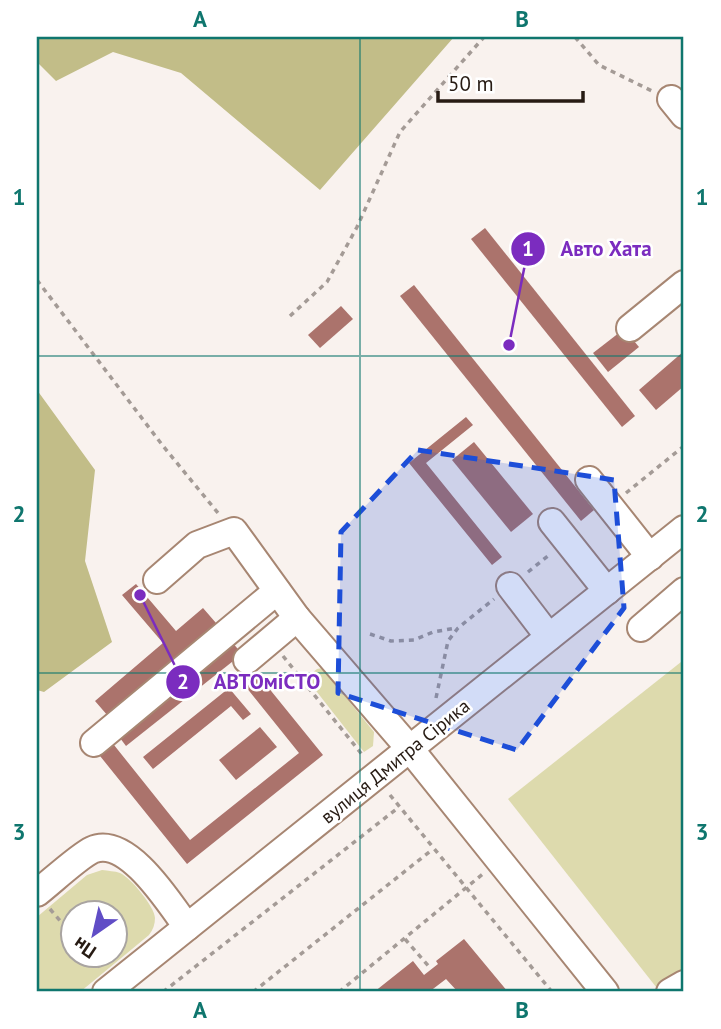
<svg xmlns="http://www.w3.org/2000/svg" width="721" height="1029" viewBox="0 0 721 1029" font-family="'PT Sans',sans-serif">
<rect width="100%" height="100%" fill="#f9f2ee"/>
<g fill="#dddaad" fill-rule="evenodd">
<polygon points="681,662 684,666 684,992 660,992 508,799"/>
<polygon points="322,668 374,732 373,746 364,752 306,678 317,669"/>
<path d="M102 870C108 871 115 871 120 873 130 877 155 907 155 918 155 924 153 930 149 935L80 992H41L37 987V917L87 875ZM74 914H116V956H74Z"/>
</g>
<g fill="#c2bd88">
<polygon points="37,37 454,37 320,190 181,73 113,52 56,81 37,62"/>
<polygon points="37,390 95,470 85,561 112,642 44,692 37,690"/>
</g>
<g fill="#ab736c">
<polygon points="485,228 635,416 622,427 471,239"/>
<polygon points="414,285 594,510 581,521 400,296"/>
<polygon points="341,306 353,319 320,348 308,335"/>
<polygon points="624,329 639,347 608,372 593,353"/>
<polygon points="684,351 684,386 656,410 639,390"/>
<polygon points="466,417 473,425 426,463 502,557 492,565 409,463"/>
<polygon points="474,442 533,514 511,532 452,460"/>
<polygon points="136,584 176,631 203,608 216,623 108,716 95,701 163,643 122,595"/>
<polygon points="232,642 242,654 126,746 117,734"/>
<polygon points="249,667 255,675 244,683 238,675"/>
<polygon points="259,676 323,755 187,864 96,751 110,740 190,840 299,753 246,687"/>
<polygon points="229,688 251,714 243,720 231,706 153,769 143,757"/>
<polygon points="260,727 277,747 236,780 219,760"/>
<polygon points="464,939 508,992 458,992 446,979 429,992 374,992 413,961 424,975 438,964 436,961"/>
</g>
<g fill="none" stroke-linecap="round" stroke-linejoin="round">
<defs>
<g id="minor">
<polyline points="671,99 684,115"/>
<polyline points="630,328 684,284"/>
<polyline points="589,480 650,557"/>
<polyline points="552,522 607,591"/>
<polyline points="157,580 197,545 234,531 297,618 410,749 605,992"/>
<polyline points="510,586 549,637"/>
<polyline points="641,628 684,591"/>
<polyline points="247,660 297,618"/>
<polyline points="94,743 277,591"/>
<path d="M37 893C50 883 79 856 92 850 127 834 170 904 187 927"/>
<polyline points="106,992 684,529"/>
<polyline points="670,992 684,984"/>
</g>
</defs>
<use href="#minor" stroke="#a78672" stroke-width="30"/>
<g stroke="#a49b96" stroke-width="3.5" stroke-dasharray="5 5" stroke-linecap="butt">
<polyline points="575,37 599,65 652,91"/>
<polyline points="37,280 163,446 218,513"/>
<polyline points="290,316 327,282 357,227 400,132 484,37"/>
<polyline points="626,493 684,446"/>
<polyline points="528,572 549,555"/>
<polyline points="370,634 391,641 414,640 433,632 456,628"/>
<polyline points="283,656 364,757"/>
<polyline points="436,698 448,641 458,628 494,599"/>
<polyline points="390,795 552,992"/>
<polyline points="50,909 74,937"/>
<polyline points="405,939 431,969"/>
<polyline points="90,956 100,967"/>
<polyline points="163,992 399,807"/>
<polyline points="253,992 433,849"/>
<polyline points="339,992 484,873"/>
</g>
<use href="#minor" stroke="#fff" stroke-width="26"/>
</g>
<path fill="#1d4ed8" fill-opacity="0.2" stroke="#1d4ed8" stroke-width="5" stroke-dasharray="14 9" stroke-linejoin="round" d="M418 450 614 480 624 608 517 750 338 693 341 532Z"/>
<path fill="none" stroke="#0f766e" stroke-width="2" stroke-opacity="0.55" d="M360 37V992M37 356H684M37 673H684"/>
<g text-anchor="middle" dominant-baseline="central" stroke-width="5" stroke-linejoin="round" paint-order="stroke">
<g font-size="19" fill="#271b13" stroke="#fff">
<text transform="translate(395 761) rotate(-39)">вулиця Дмитра Сірика</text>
</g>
</g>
<path fill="none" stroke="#7b2cbf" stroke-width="2.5" d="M509 345L528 249M140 595L183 682"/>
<g fill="#7b2cbf" stroke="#fff" stroke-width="2.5">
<circle cx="509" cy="345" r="7"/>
<circle cx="140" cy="595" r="7"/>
<circle cx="528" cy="249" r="18"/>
<circle cx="183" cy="682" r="18"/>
</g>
<g font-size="21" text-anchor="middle" font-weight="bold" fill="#fff">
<text x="528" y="256">1</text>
<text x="183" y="689">2</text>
</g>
<g font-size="21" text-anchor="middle" font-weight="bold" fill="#7b2cbf" stroke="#fff" stroke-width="5" stroke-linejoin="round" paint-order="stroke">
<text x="606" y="256">Авто Хата</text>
<text x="267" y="689">АВТОміСТО</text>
</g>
<rect width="721" height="1029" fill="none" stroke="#ffffff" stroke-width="77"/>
<g transform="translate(94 934) rotate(214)"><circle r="33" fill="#ffffff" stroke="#a9a4a1" stroke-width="2"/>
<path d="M0-5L12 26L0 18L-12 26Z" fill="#604dc6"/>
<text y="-10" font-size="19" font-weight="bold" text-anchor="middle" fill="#271b13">Пн</text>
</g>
<path d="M438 91v10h145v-10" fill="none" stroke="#271b13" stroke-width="3.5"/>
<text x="448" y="91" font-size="21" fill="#271b13" stroke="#ffffff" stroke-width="5" paint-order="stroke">50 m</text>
<rect x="38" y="38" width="644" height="952" fill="none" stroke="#0f766e" stroke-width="2.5"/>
<g font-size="23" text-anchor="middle" font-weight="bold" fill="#0f766e">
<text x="200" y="27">A</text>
<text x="522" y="27">B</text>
<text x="19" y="205">1</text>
<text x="702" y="205">1</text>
<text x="19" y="522">2</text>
<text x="702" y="522">2</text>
<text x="19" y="840">3</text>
<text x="702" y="840">3</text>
<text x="200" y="1018">A</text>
<text x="522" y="1018">B</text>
</g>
</svg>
